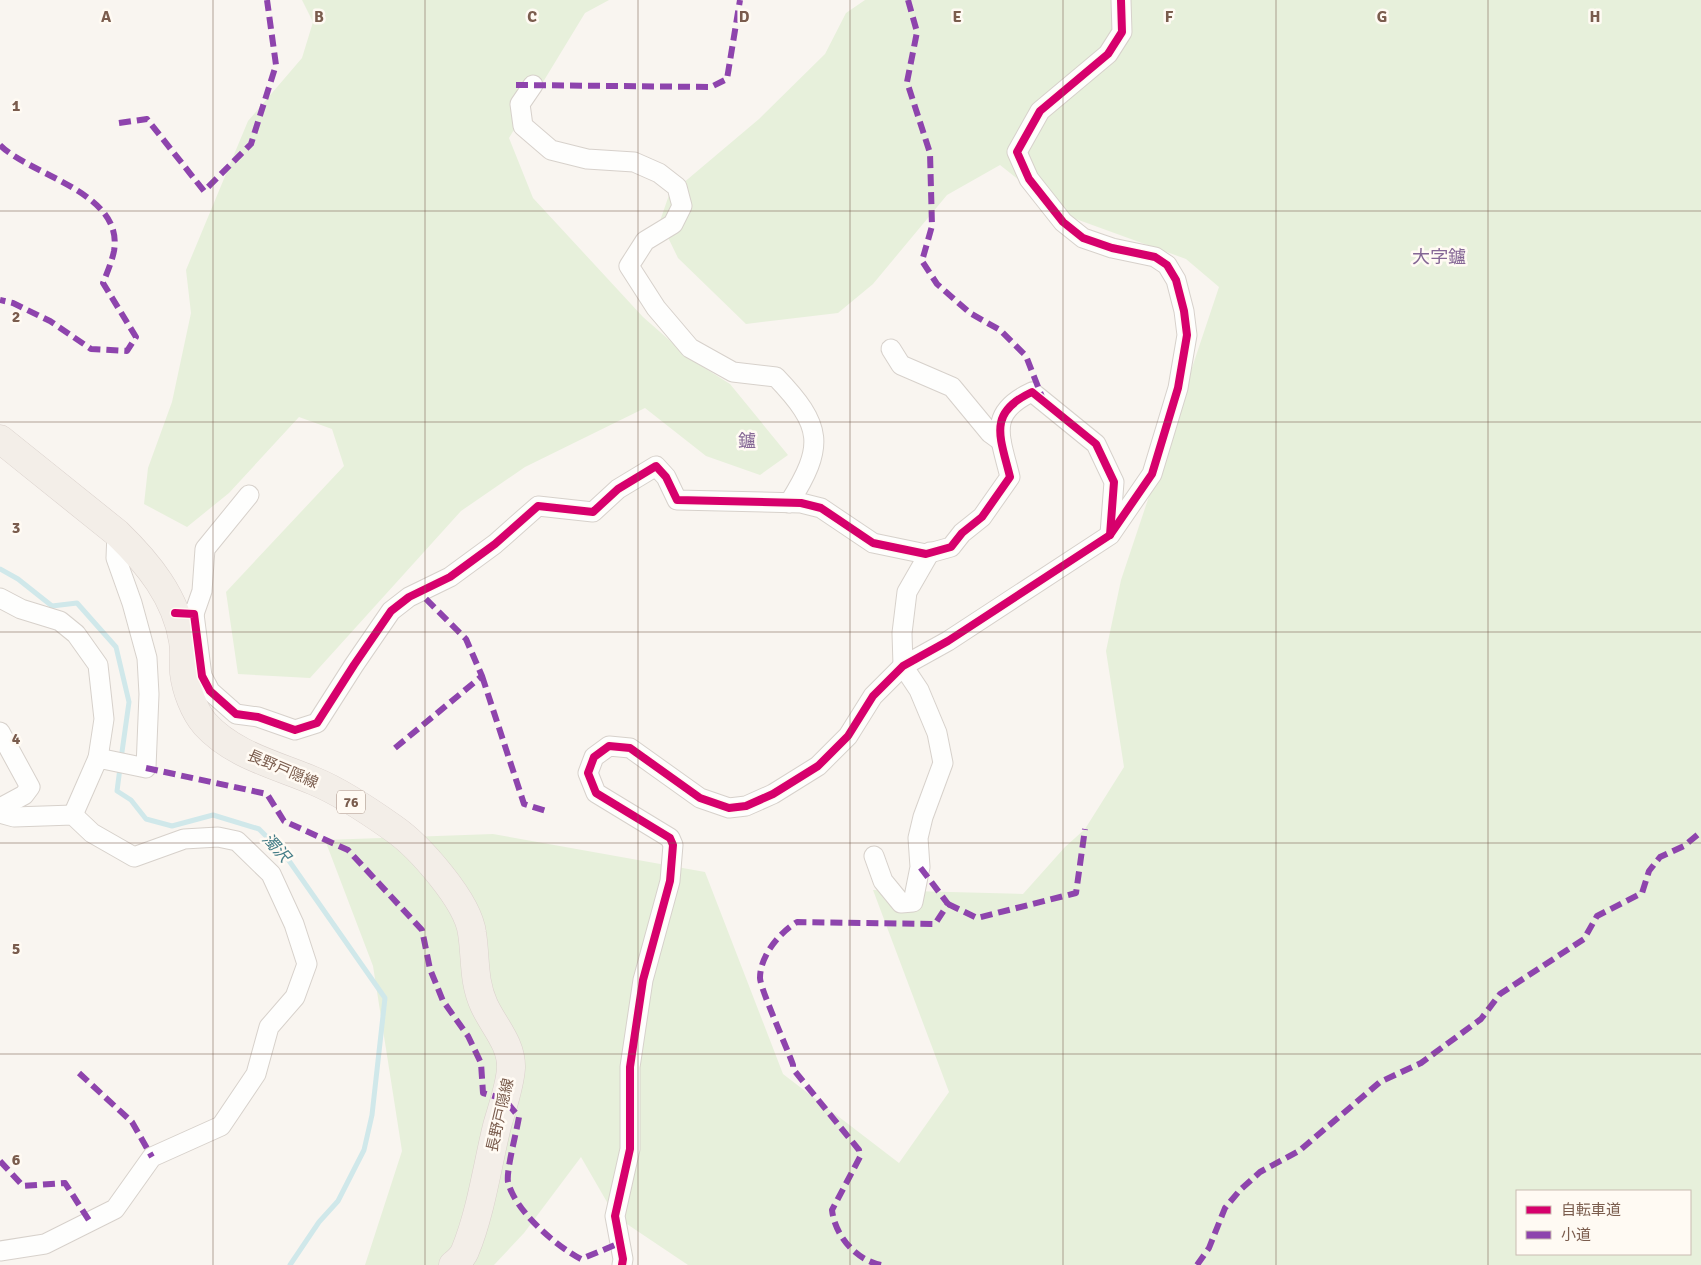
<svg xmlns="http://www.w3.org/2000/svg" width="1701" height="1265" viewBox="0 0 1701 1265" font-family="Signika,'Noto Sans JP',sans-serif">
<rect width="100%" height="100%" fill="#f9f5f0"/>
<g fill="#e7f0db" fill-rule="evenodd">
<polygon points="302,0 609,0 585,13 509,138 533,198 643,317 692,360 730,384 788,455 760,475 706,456 645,408 525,467 461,511 310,678 238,674 226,592 344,466 332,429 299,417 229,493 187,527 144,504 148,468 172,402 191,313 186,270 248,121 302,58 313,22"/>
<path d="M865 0H1701V1265H688L615 1216 581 1157 524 1233 494 1265H365L402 1151 373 966 325 840 493 834 705 872 783 1074 899 1163 949 1092 873 890 1023 894 1065 847 1085 829 1124 767 1106 651 1121 580 1219 287 1186 259 1062 214 1000 165 947 195 873 284 838 313 746 324 678 258 660 221 669 195 759 119 825 54 846 13ZM1517 1191H1690V1254H1517Z"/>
</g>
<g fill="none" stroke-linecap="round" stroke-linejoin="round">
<g stroke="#d0e8ea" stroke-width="5">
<polyline points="0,569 18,579 52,606 77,603 116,647 129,702 121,759"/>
<polyline points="120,768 117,791 131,800 146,819 172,826 213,815 259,829 285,855 385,998 372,1115 364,1150 338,1201 319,1222 290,1265"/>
</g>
<defs>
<g id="street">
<path d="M533 85 520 104 523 126 551 150 587 159 634 162 659 173 677 187 682 206 673 224 645 241 629 266 656 308 690 348 733 372 776 377C823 426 825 446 789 503"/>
<polyline points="891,349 901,365 952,387 990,433 1001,441"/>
<polyline points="0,598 21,609 60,621 76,634 98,665 104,719 98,758"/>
<path d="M175 613 194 614 202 676 210 691 236 714 258 717 295 730 317 723 354 665 391 611 409 597 450 577 495 544 538 506 593 512 618 489 656 466 666 477 677 500 801 503 821 508 873 543 926 554 951 547 962 533 982 517 1010 477C1000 436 987 413 1032 392L1096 444 1114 482 1110 534"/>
<polyline points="194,614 202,591 205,549 249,495"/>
<polyline points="0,732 30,787 24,795 0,808"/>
<polyline points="0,813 14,817 73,815 92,833 134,857 184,839 218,837 237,841 271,874 294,924 307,964 295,997 269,1027 256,1074 221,1126 152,1157 115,1209 45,1244 0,1251"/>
<polyline points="73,815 98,758 146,768 149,694 147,658 132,603 116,558 117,533"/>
<polyline points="874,856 883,881 901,903 913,902 920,867 918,838 923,817 943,763 937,733 919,690 903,666 902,633 907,592 930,552"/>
<polyline points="622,1265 623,1259 615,1216 630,1149 630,1067 643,980 670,881 673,845 670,838 596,793 588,773 594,757 609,746 630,748 700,798 729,808 746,806 773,794 818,766 848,736 873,696 903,666 948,641 1110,535 1152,474 1178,388 1187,335 1184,311 1176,280 1167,265 1155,257 1112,248 1083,238 1063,222 1029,179 1017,152 1040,111 1108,54 1122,32 1121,0"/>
</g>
<path id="primary" d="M0 439 117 533C148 563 176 597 183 641 185 652 183 663 184 673 186 690 194 711 205 724 233 755 276 765 314 781 341 792 369 811 393 828 419 846 468 901 472 933 476 958 473 981 484 1005 493 1025 512 1044 511 1068 510 1086 502 1108 497 1126 487 1167 481 1212 465 1251 463 1256 458 1261 453 1265"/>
</defs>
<use href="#street" stroke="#d7d1cb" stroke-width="21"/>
<use href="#primary" stroke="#dad1cc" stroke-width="29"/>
<use href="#street" stroke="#fefefd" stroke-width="19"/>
<use href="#primary" stroke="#f3eee8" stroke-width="28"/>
<g stroke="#8e44ad" stroke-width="6" stroke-dasharray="12 6" stroke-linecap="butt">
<polyline points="908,0 917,32 907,82 930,153 932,226 922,261 937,284 970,313 1000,330 1026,356 1042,397"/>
<polyline points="516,85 711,87 727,79 740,0"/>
<polyline points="119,123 147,119 204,191 251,144 276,65 267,0"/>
<path d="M0 145C31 176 124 192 114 251 112 261 107 273 103 283L136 337 127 351 91 349 50 321 13 303 0 300"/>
<polyline points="482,676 524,804 546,811"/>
<polyline points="395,748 482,676 466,639 419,592"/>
<path d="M146 768 267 794 284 821 348 850 422 930 430 969 443 1001 468 1036 481 1063 483 1093 504 1099 519 1117C517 1130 506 1171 508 1182 515 1211 556 1246 581 1259L620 1243"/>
<polyline points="948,904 977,918 1076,893 1085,829"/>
<polyline points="79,1073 132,1122 152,1157"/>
<polyline points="0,1161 23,1186 65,1183 90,1222"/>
<path d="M881 1265C856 1260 835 1236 832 1210L860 1157 859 1150 793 1069V1065C788 1050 760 988 760 978 760 956 779 933 797 922L935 924 948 904 920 867"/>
<polyline points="1197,1265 1209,1248 1225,1208 1240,1190 1260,1172 1299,1151 1380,1082 1421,1063 1481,1019 1500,994 1584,939 1597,916 1642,893 1649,871 1660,857 1684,846 1701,832"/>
</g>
<defs>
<g id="cycleway">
<path d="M175 613 194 614 202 676 210 691 236 714 258 717 295 730 317 723 354 665 391 611 409 597 450 577 495 544 538 506 593 512 618 489 656 466 666 477 677 500 801 503 821 508 873 543 926 554 951 547 962 533 982 517 1010 477C1000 436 987 413 1032 392L1096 444 1114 482 1110 535"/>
<polyline points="622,1265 623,1259 615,1216 630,1149 630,1067 643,980 670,881 673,845 670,838 596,793 588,773 594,757 609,746 630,748 700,798 729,808 746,806 773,794 818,766 848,736 873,696 903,666 948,641 1110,535 1152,474 1178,388 1187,335 1184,311 1176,280 1167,265 1155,257 1112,248 1083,238 1063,222 1029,179 1017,152 1040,111 1108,54 1122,32 1121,0"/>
</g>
</defs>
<use href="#cycleway" stroke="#fffaf3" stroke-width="11"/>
<use href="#cycleway" stroke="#d6006c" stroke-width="8"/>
</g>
<path fill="none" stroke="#7a5c4d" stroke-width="1" stroke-opacity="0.55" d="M213 0V1265M425 0V1265M638 0V1265M850 0V1265M1063 0V1265M1276 0V1265M1488 0V1265M0 211H1701M0 422H1701M0 632H1701M0 843H1701M0 1054H1701"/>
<g text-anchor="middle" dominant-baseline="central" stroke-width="5" stroke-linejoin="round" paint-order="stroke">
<rect fill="#fffaf3" stroke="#a28b7f" stroke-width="1" x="337" y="790.5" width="28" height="23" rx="4"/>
<g font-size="14" font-weight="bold" fill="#7a5c4d">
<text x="351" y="802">76</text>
</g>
<g font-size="15" fill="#7a5c4d" stroke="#fffaf3">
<text transform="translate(283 769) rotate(23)">長野戸隠線</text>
<text transform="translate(500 1115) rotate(-77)">長野戸隠線</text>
</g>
<g font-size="16" font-style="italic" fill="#437c86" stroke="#fffaf3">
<text transform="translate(276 848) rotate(48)">濁沢</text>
</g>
<g font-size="18" fill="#846695" stroke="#fffaf3">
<text x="1439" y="257">大字鑪</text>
<text x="747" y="441">鑪</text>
</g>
</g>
<g font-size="16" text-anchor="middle" font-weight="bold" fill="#7a5c4d" stroke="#fffaf3" stroke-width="5" stroke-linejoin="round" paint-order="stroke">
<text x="106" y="22">A</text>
<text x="319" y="22">B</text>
<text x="532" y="22">C</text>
<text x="744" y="22">D</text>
<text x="957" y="22">E</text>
<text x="1169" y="22">F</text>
<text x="1382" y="22">G</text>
<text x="1595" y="22">H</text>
<text x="16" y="111">1</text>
<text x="16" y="322">2</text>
<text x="16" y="533">3</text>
<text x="16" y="744">4</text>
<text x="16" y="954">5</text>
<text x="16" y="1165">6</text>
</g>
<rect x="1516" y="1190" width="175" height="65" fill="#fffaf3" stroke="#cabbb1"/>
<rect x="1526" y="1206" width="25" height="8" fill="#d6006c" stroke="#cabbb1"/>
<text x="1561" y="1215" font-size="15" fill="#7a5c4d">自転車道</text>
<rect x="1526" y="1231" width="25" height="8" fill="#8e44ad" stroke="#cabbb1"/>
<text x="1561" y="1240" font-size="15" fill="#7a5c4d">小道</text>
</svg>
